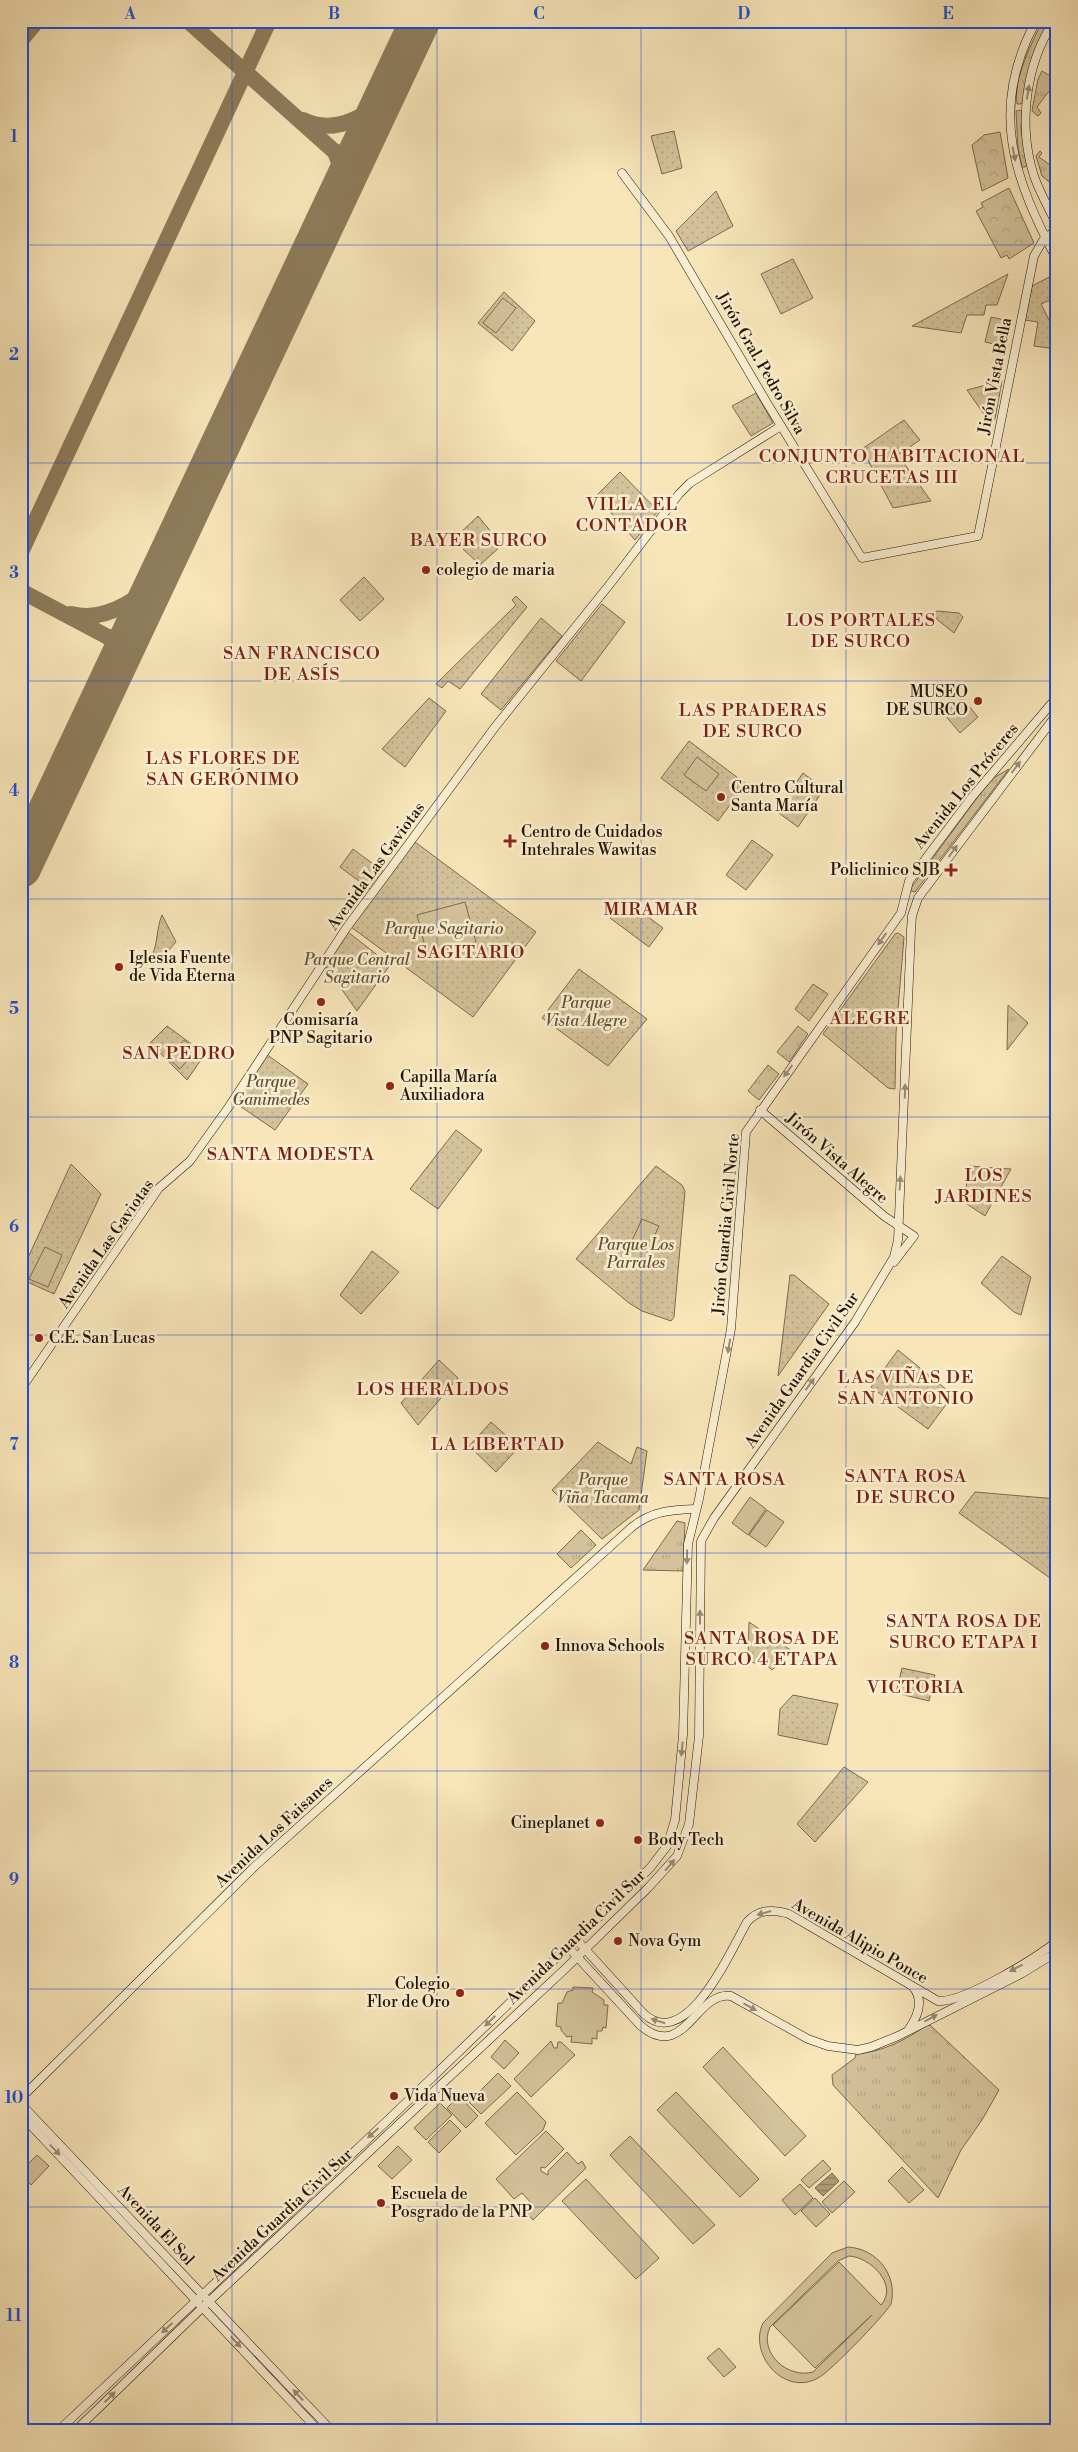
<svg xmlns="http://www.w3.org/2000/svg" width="1078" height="2452" viewBox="0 0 1078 2452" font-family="'Libre Bodoni',serif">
<defs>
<pattern id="grass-tufts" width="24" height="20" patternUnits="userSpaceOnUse" patternTransform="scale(1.25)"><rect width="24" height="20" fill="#d4c29a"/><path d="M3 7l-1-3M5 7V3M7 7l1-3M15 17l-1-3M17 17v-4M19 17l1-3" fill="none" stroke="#b6a683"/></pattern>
<pattern id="forest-crowns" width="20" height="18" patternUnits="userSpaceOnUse" patternTransform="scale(1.25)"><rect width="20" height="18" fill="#d4c29a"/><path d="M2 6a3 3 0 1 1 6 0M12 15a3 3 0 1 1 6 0" fill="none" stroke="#b6a683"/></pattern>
<pattern id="park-dots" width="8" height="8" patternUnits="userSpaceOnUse" patternTransform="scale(1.25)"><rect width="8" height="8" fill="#d4c29a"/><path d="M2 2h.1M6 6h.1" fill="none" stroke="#b6a683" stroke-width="1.8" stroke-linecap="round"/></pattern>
<pattern id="water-rules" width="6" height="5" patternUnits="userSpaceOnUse" patternTransform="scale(1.25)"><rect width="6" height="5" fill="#b09e7a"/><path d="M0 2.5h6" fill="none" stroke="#8f7f62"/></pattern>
</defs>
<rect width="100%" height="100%" fill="#f8e6b9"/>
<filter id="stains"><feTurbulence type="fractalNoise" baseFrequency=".004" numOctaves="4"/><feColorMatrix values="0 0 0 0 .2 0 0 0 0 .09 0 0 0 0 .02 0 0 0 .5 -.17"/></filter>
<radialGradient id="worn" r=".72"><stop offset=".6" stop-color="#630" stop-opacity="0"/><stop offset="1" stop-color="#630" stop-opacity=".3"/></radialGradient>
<g fill="url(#grass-tufts)" stroke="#7c6a4d">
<path d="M1043 21H1050L1030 66 1023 101 1021 104H1017C1013 80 1032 41 1043 21Z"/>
<polygon points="1042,71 1052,77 1053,86 1037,107 1041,113 1038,116 1032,111 1038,79"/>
<polygon points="1020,110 1022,112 1021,128 1027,164 1025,167 1022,167 1018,148 1016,111"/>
<polygon points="1040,151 1042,153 1039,157 1057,170 1057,180 1053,185 1042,176 1036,156"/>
<polygon points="1002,381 995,419 988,420 967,390"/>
<polygon points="1009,769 915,892 911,891 911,888 990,780"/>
<polygon points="1008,1005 1028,1023 1007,1050"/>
<polygon points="798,1026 808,1034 789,1062 777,1052"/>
<polygon points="768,1065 779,1074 759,1100 748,1091"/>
<polygon points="677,1521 685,1523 683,1571 643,1570"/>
<polygon points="581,1530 596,1545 571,1568 557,1554"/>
<path d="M927 2025H930L999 2090 982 2120 961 2150 938 2198 833 2085 832 2075 855 2058 856 2054C882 2052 906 2040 927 2025Z"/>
</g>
<g fill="url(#forest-crowns)" stroke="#7c6a4d">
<polygon points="1000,132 1008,178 982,191 972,145 984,135"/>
<polygon points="1009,188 1034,243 1009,259 1007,255 1001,258 976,211 983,207 981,203"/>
</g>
<g fill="url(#park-dots)" stroke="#7c6a4d">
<polygon points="674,131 682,168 662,174 651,136"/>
<polygon points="716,191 733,226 688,251 676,231"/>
<polygon points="793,259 813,298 781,314 761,274"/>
<polygon points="1008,274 997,305 986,305 984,315 967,315 961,333 912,326"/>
<polygon points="1053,275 1057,283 1057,297 1041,304 1057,336 1057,349 1034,346 1038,322 1025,320 1032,286"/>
<polygon points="504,292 535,321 512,351 478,323"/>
<polygon points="756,393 773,423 751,436 732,406"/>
<polygon points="904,420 920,440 898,455 931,501 893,508 862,449"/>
<polygon points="620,472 658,511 635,540 596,496"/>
<polygon points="478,516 502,545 480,565 463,549 465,548 455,538"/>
<polygon points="364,577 384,599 360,621 340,600"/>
<polygon points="516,596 527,607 460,689 448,681 442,688 436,684 516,605 512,600"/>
<polygon points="602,604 625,622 581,681 556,661"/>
<polygon points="938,611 959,613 963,617 954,633 929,613"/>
<polygon points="541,618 562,636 501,710 481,694"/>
<polygon points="429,698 446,711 405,767 382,749"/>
<polygon points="689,741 746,784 718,821 661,778"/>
<polygon points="803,773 824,789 798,827 776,811"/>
<polygon points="752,840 773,855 746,890 726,875"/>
<polygon points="415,842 536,932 473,1017 351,927"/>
<polygon points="353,849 384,872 371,890 340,867"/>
<polygon points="624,899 663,928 649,947 610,918"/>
<path d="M162 915 176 942 160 960 150 958C158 949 156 928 162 915Z"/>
<polygon points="348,932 390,965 357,1011 326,967"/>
<polygon points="898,933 904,937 896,1033 895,1089 888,1088 823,1034 895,934"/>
<polygon points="579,969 647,1019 608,1066 542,1018"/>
<polygon points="813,984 828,994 809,1021 795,1009"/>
<polygon points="167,1026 205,1054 187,1080 150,1043"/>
<polygon points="266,1054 308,1084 275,1130 234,1102"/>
<polygon points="456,1130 482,1150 438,1209 410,1189"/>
<polygon points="71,1164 101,1194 54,1294 21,1279 21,1273"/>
<polygon points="656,1166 682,1185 685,1191 674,1317 671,1321 642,1311 629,1303 576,1259"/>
<polygon points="969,1166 1011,1169 985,1216 964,1202"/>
<polygon points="372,1251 399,1272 361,1314 340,1295"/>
<polygon points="1002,1256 1031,1277 1021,1315 1014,1312 981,1283"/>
<polygon points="790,1275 794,1275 829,1304 778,1376"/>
<polygon points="898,1350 953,1395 928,1429 871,1387"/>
<polygon points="439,1360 458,1378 418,1425 401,1403"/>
<polygon points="491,1422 519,1447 496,1472 469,1446"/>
<polygon points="598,1442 631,1464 637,1447 647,1451 639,1510 602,1539 552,1490"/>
<polygon points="975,1492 1057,1499 1057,1583 959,1513"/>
<polygon points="749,1622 792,1651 772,1670 765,1664 748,1662"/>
<polygon points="902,1668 935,1675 929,1701 896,1693"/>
<polygon points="793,1695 838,1704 827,1745 778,1735 780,1709"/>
<polygon points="844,1767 868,1782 815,1842 797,1824"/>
</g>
<g fill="#d4c29a" stroke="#7c6a4d" fill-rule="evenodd">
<polygon points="503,298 516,308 496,333 483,323"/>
<polygon points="991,317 1009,321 1003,346 985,342"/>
<polygon points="962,698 978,717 960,733 944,714"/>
<polygon points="697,757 719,774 706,791 684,775"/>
<polygon points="465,902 476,942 427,954 417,915"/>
<polygon points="184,1040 196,1050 180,1069 168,1058"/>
<polygon points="642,1219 659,1226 647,1252 630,1245"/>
<polygon points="45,1247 62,1255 48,1287 29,1279"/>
<polygon points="750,1497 766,1509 748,1535 732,1523"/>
<polygon points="767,1510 784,1522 766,1547 749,1535"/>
<polygon points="573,1987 593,1988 592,1992 604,2000 604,2005 608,2005 606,2028 603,2027 602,2031 597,2031 597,2039 592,2038 592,2044 571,2042 572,2036 567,2037 561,2030 561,2027 556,2026 558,2003 562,2003 567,1992 573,1990"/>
<polygon points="505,2040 519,2053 504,2069 491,2057"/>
<polygon points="551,2041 554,2048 557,2048 558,2042 561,2042 575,2055 531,2097 514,2079"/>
<polygon points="723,2047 806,2136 785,2156 703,2067"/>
<polygon points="498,2073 511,2086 481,2114 469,2102"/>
<polygon points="517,2092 546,2122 543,2130 516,2155 485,2123"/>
<polygon points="676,2092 759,2179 740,2197 657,2110"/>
<polygon points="459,2096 478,2116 466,2128 447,2108"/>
<polygon points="440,2103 452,2115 426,2140 414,2128"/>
<polygon points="450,2120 461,2131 439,2153 428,2142"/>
<polygon points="546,2131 564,2149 545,2168 541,2167 541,2171 548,2175 548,2171 567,2152 578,2164 582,2161 586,2168 533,2220 527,2213 534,2206 522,2193 514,2199 496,2179"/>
<polygon points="630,2136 715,2225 693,2244 610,2155"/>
<polygon points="398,2146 412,2160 392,2179 378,2166"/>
<polygon points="37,2155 49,2166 31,2185 21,2175 21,2171"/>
<polygon points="823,2160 831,2169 809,2188 801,2180"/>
<polygon points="902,2167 924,2190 909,2203 888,2181"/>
<polygon points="586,2179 659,2258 636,2279 562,2201"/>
<polygon points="844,2181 855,2192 832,2213 822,2202"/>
<polygon points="800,2184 813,2198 795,2215 782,2200"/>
<polygon points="815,2198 830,2214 816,2227 801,2211"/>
<path d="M848 2247C878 2249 898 2276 891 2304 884 2316 829 2373 818 2378 784 2397 748 2354 763 2323L832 2253ZM849 2256C870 2257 899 2285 881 2305L839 2262 773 2325 815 2368 872 2315 813 2372C788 2379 758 2353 770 2327L838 2261Z"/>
<polygon points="719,2348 736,2367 724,2377 707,2358"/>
</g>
<polygon fill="url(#water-rules)" stroke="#786649" points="832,2173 839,2181 823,2196 815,2188"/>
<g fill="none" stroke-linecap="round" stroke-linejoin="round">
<g stroke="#8e7c5c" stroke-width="16">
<polyline points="188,21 335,152 341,168 339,193"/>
<polyline points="21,40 37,21"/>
<path d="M303 120C336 136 376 115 391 84"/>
<polyline points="335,152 348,154 363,143"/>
<polyline points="21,552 269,21"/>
<polyline points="21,591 108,637 117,647 119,661"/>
<path d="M71 614C106 623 149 597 164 565"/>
<polyline points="108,637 118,639 133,630"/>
</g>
<polyline stroke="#8e7c5c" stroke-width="40" points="21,868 420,21"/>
<defs>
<g id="secondary">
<path d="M1036 21C988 109 1014 179 1057 260"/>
<path d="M1054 21C1025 65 1018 126 1034 176 1040 193 1049 209 1057 225"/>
<polyline points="622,173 669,236 767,403 862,558 978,536 1034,256 1045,237 1057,231"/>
<polyline points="760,1110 884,1216 914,1236 894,1262"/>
<polyline points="21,1389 159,1188 190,1161 230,1105 347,927 388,872 495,727 610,584 679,494 690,483 781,426"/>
<path d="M576 1939 644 2014C687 2053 731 1950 747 1922 759 1909 773 1909 789 1914L938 2001C963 2003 1036 1958 1057 1941"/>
<path d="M568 1947 640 2025C684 2064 696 1990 731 1996L808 2039 828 2046 858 2050 871 2047 898 2036 1021 1974 1057 1952"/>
<path d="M909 2029C918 2016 924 2000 913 1987"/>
<path d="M21 2098 254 1867 632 1527C652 1511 670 1510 695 1509"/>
<polyline points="21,2104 332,2431"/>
<polyline points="21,2115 319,2431"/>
<polyline points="58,2431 390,2118 650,1868 667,1846 675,1820 683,1735 688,1544 699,1499 731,1329 746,1132 901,913 909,881 972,797 1057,697"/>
<polyline points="75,2431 203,2307 565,1969 648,1888 677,1856 689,1824 699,1736 701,1541 714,1518 855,1322 894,1257 898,1240 911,930 912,916 918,898 1057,714"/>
</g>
</defs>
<use href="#secondary" stroke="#241200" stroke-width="9"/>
<use href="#secondary" stroke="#faefd2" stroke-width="8"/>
</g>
<defs><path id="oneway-solid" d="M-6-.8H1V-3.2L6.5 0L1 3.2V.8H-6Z" transform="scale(1.25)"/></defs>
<g fill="#9a8c74">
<use href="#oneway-solid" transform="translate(1028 92) rotate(-81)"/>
<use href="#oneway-solid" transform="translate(1014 154) rotate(79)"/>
<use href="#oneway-solid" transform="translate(1016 767) rotate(-53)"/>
<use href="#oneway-solid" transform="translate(953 851) rotate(-54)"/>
<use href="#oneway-solid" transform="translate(882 939) rotate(125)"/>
<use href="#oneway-solid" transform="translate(788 1071) rotate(126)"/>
<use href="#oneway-solid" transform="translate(905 1091) rotate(-88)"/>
<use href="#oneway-solid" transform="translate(900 1183) rotate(-87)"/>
<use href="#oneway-solid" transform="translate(729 1346) rotate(99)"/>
<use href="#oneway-solid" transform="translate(810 1384) rotate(-54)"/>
<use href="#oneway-solid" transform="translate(687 1557) rotate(91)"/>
<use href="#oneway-solid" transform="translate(700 1617) rotate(-90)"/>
<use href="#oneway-solid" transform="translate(682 1749) rotate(96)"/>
<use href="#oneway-solid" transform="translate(670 1865) rotate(-49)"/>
<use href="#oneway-solid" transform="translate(764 1913) rotate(164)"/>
<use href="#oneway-solid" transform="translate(1016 1968) rotate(153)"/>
<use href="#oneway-solid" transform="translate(750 2007) rotate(29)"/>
<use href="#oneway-solid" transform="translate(931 2018) rotate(-29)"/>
<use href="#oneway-solid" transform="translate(490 2021) rotate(136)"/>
<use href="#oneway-solid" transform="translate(658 2021) rotate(-163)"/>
<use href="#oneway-solid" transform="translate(373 2133) rotate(138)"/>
<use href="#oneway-solid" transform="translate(55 2150) rotate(46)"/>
<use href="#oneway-solid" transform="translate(167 2328) rotate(137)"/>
<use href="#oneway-solid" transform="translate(236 2342) rotate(47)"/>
<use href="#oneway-solid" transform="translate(298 2395) rotate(-133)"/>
<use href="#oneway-solid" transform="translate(110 2397) rotate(-44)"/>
</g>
<path fill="none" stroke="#1d4ed8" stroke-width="1" stroke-opacity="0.55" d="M232 21V2431M437 21V2431M641 21V2431M846 21V2431M21 245H1057M21 463H1057M21 681H1057M21 899H1057M21 1117H1057M21 1335H1057M21 1553H1057M21 1771H1057M21 1989H1057M21 2207H1057"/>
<g fill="#8f2418" stroke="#faefd2" stroke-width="2">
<circle cx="426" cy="570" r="5"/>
<circle cx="978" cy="701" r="5"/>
<circle cx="721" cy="797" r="5"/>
<path d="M507.5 833.5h5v5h5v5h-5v5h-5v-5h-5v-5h5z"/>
<path d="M948.5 862.5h5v5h5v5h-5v5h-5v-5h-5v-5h5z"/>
<circle cx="119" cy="967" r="5"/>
<circle cx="321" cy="1002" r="5"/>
<circle cx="390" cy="1086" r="5"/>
<circle cx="39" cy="1338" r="5"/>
<circle cx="545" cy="1646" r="5"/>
<circle cx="600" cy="1823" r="5"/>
<circle cx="638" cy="1840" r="5"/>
<circle cx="618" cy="1941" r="5"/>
<circle cx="460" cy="1993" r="5"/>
<circle cx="394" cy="2096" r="5"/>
<circle cx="381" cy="2203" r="5"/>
</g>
<g text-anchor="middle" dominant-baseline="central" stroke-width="5" stroke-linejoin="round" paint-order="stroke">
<g font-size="16" fill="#241200" stroke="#faefd2">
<text transform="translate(761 363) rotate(60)">Jirón Gral. Pedro Silva</text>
<text transform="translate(995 376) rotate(-79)">Jirón Vista Bella</text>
<text transform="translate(966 786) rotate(-51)">Avenida Los Próceres</text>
<text transform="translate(376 866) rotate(-54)">Avenida Las Gaviotas</text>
<text transform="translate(837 1158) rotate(41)">Jirón Vista Alegre</text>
<text transform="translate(726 1224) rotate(-85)">Jirón Guardia Civil Norte</text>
<text transform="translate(106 1244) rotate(-55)">Avenida Las Gaviotas</text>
<text transform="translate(802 1370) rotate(-55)">Avenida Guardia Civil Sur</text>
<text transform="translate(274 1832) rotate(-43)">Avenida Los Faisanes</text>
<text transform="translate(576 1937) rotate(-44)">Avenida Guardia Civil Sur</text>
<text transform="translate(860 1941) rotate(30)">Avenida Alipio Ponce</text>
<text transform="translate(282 2215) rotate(-43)">Avenida Guardia Civil Sur</text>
<text transform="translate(156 2225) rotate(47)">Avenida El Sol</text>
</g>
<g font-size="16" fill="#241200" stroke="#faefd2" text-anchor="start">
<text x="436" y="570">colegio de maria</text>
<text x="968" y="692" text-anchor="end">MUSEO<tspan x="968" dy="18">DE SURCO</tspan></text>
<text x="731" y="788">Centro Cultural<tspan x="731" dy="18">Santa María</tspan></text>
<text x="521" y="832">Centro de Cuidados<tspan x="521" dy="18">Intehrales Wawitas</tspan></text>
<text x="940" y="870" text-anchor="end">Policlinico SJB</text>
<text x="129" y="958">Iglesia Fuente<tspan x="129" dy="18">de Vida Eterna</tspan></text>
<text x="321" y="1020" text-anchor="middle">Comisaría<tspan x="321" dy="18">PNP Sagitario</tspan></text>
<text x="400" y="1077">Capilla María<tspan x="400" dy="18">Auxiliadora</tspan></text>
<text x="49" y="1338">C.E. San Lucas</text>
<text x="555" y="1646">Innova Schools</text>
<text x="590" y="1823" text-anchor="end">Cineplanet</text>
<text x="648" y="1840">Body Tech</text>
<text x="628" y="1941">Nova Gym</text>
<text x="450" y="1984" text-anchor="end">Colegio<tspan x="450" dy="18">Flor de Oro</tspan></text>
<text x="404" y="2096">Vida Nueva</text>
<text x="391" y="2194">Escuela de<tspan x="391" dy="18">Posgrado de la PNP</tspan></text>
</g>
<g font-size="16" font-style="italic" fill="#625036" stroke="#faefd2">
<text x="444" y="929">Parque Sagitario</text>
<text x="357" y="960">Parque Central<tspan x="357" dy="18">Sagitario</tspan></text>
<text x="586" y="1003">Parque<tspan x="586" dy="18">Vista Alegre</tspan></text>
<text x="271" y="1082">Parque<tspan x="271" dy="18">Ganimedes</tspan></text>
<text x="636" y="1245">Parque Los<tspan x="636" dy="18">Parrales</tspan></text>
<text x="603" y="1480">Parque<tspan x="603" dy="18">Viña Tacama</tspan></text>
</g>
<g font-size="18" letter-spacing="1" fill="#7a1f14" stroke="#faefd2">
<text x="892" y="456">CONJUNTO HABITACIONAL<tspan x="892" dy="21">CRUCETAS III</tspan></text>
<text x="632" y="504">VILLA EL<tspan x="632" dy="21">CONTADOR</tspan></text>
<text x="479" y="540">BAYER SURCO</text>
<text x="861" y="620">LOS PORTALES<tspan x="861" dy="21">DE SURCO</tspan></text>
<text x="302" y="653">SAN FRANCISCO<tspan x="302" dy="21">DE ASÍS</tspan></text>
<text x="753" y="710">LAS PRADERAS<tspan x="753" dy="21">DE SURCO</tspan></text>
<text x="223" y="758">LAS FLORES DE<tspan x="223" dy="21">SAN GERÓNIMO</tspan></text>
<text x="651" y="909">MIRAMAR</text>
<text x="471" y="952">SAGITARIO</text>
<text x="870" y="1018">ALEGRE</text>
<text x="179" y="1053">SAN PEDRO</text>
<text x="291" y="1154">SANTA MODESTA</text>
<text x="984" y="1175">LOS<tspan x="984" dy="21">JARDINES</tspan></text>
<text x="906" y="1377">LAS VIÑAS DE<tspan x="906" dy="21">SAN ANTONIO</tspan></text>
<text x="433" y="1389">LOS HERALDOS</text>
<text x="498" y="1444">LA LIBERTAD</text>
<text x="906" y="1476">SANTA ROSA<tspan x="906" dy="21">DE SURCO</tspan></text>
<text x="725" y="1479">SANTA ROSA</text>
<text x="964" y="1621">SANTA ROSA DE<tspan x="964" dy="21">SURCO ETAPA I</tspan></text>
<text x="762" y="1638">SANTA ROSA DE<tspan x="762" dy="21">SURCO 4 ETAPA</tspan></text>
<text x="916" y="1687">VICTORIA</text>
</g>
</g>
<rect width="1078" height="2452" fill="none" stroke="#f8e6b9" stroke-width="55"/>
<rect x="28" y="28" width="1022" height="2396" fill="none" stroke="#1d4ed8" stroke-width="2"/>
<g font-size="16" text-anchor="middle" font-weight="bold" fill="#1d4ed8">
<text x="130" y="19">A</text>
<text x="334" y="19">B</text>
<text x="539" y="19">C</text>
<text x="744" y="19">D</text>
<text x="948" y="19">E</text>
<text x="14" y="142">1</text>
<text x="14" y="360">2</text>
<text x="14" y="578">3</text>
<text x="14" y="796">4</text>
<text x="14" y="1014">5</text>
<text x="14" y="1232">6</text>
<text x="14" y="1450">7</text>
<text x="14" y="1668">8</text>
<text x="14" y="1885">9</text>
<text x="14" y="2103">10</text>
<text x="14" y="2321">11</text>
</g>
<rect width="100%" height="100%" filter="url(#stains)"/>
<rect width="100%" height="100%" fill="url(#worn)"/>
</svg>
